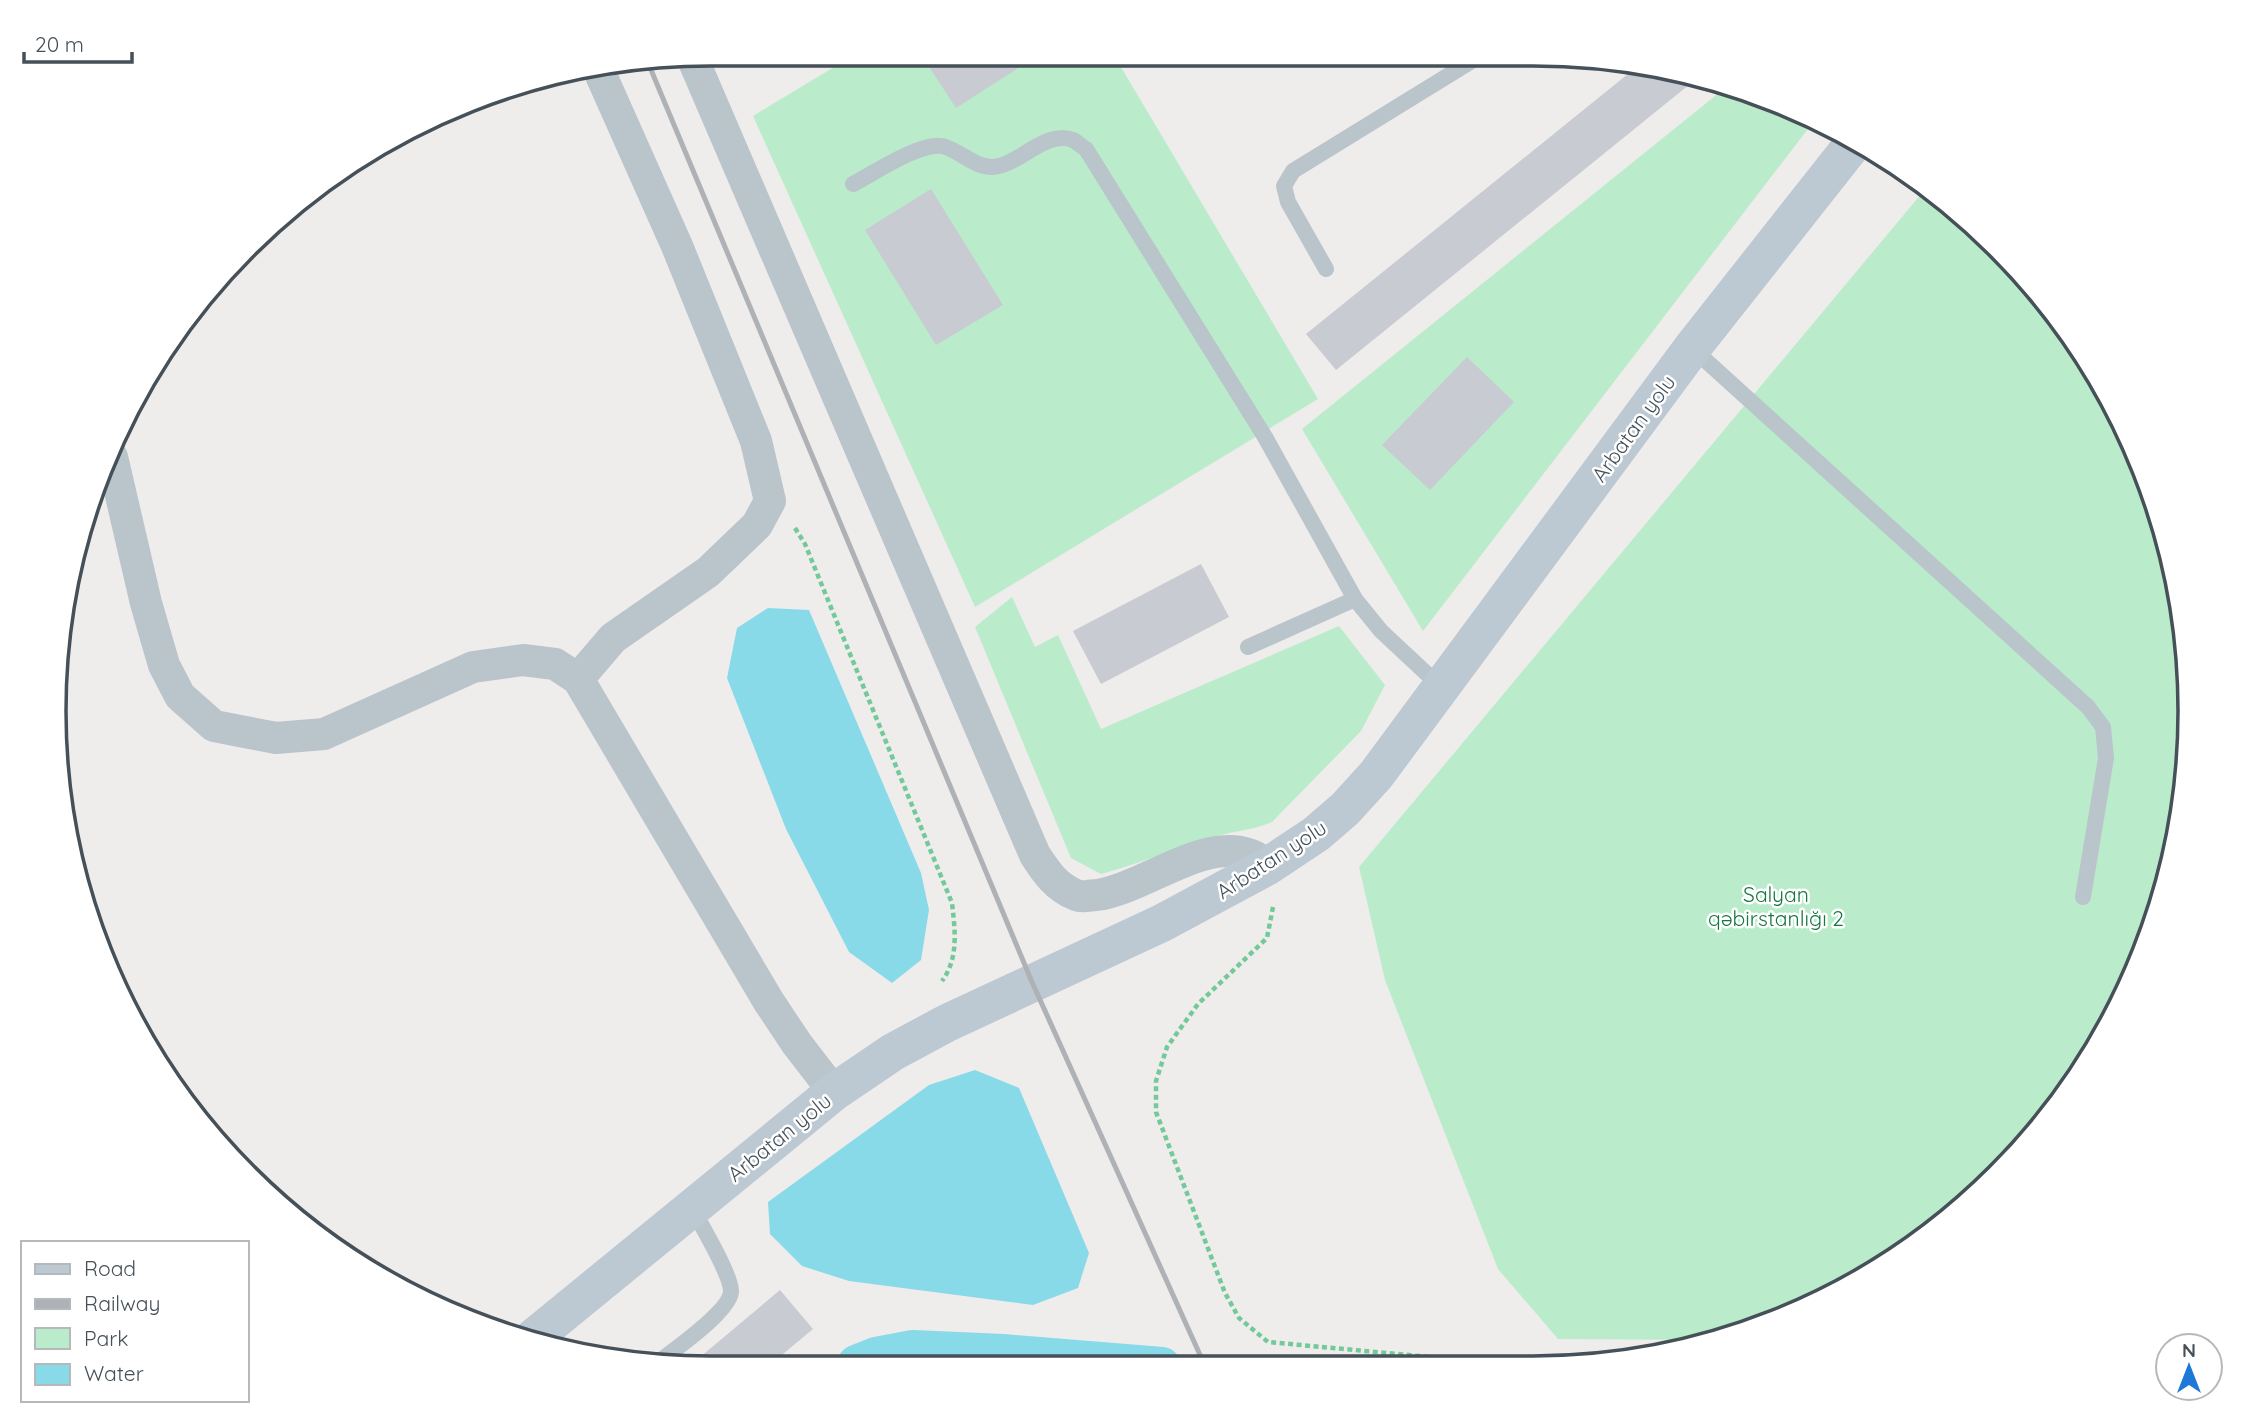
<svg xmlns="http://www.w3.org/2000/svg" width="2245" height="1423" viewBox="0 0 2245 1423" font-family="Quicksand,sans-serif">
<rect width="100%" height="100%" fill="#efecec"/>
<g fill="#baeccb">
<polygon points="854,55 1115,57 1318,399 975,607 753,116"/>
<polygon points="1725,88 1785,104 1814,121 1423,631 1302,429"/>
<polygon points="1927,187 2028,278 2103,383 2156,501 2185,626 2189,755 2168,882 2152,924 2072,1084 2055,1112 1967,1206 1862,1281 1744,1334 1715,1340 1558,1339 1498,1269 1385,980 1359,867"/>
<path d="M1012 597 1035 647 1058 635 1101 729 1339 626 1385 685 1361 731 1272 822C1256 829 1242 830 1225 834 1184 844 1143 863 1101 874L1071 858 975 627Z"/>
</g>
<g fill="#88dae9">
<polygon points="768,608 809,610 921,873 929,910 921,960 892,983 849,952 786,829 727,678 737,628"/>
<polygon points="975,1070 1019,1088 1089,1253 1078,1288 1033,1305 849,1281 802,1266 770,1234 768,1202 929,1085"/>
</g>
<g fill="none" stroke-linecap="round" stroke-linejoin="round">
<polyline stroke="#88dae9" stroke-width="38" points="856,1364 876,1356 913,1349 1003,1353 1162,1366"/>
</g>
<g fill="#c8cbd1">
<polygon points="922,56 1037,56 956,108"/>
<polygon points="1639,65 1695,80 1336,370 1306,334"/>
<polygon points="931,189 1003,305 936,345 865,230"/>
<polygon points="1467,357 1514,402 1430,490 1382,445"/>
<polygon points="1201,564 1229,617 1101,684 1073,631"/>
<polygon points="780,1290 813,1329 771,1364 693,1363"/>
</g>
<g fill="none" stroke-linecap="round" stroke-linejoin="round">
<g stroke="#73c99a" stroke-width="4.5" stroke-dasharray="5 3.5" stroke-linecap="butt">
<path d="M795 528 805 544 952 903C955 930 959 958 942 981"/>
<polyline points="1273,907 1267,938 1198,1004 1167,1047 1156,1081 1156,1112 1225,1293 1239,1318 1268,1342 1538,1367"/>
</g>
<g stroke="#bac4cb" stroke-width="16">
<path d="M853 184C873 174 920 142 942 146 960 150 973 167 992 167 1019 166 1045 129 1073 140 1077 142 1082 147 1086 149L1265 437 1355 599 1381 631 1441 687"/>
<polyline points="1326,269 1288,202 1284,186 1293,171 1475,59"/>
<polyline points="1692,348 2088,707 2103,727 2106,758 2083,897"/>
<polyline points="1248,647 1355,599"/>
<path d="M657 1363C674 1350 729 1312 731 1292 732 1276 701 1225 692 1208"/>
</g>
<g stroke="#bac4cb" stroke-width="32">
<path d="M692 57 1035 855C1046 872 1056 887 1076 895 1082 898 1090 895 1097 895 1149 888 1221 822 1268 866"/>
<polyline points="112,457 146,603 164,665 180,696 214,726 276,738 324,734 473,667 523,660 555,664 578,679 769,1002 797,1044 834,1092"/>
<polyline points="578,679 613,638 708,572 757,525 770,501 756,441 677,246 600,73"/>
</g>
<polyline stroke="#bcc8d2" stroke-width="38" points="533,1338 834,1092 893,1052 947,1023 1162,923 1268,866 1316,834 1345,809 1376,775 1692,348 1853,144"/>
<polyline stroke="#aeb2b6" stroke-width="5" points="649,65 1032,982 1205,1366"/>
</g>
<g text-anchor="middle" dominant-baseline="central" stroke-width="5" stroke-linejoin="round" paint-order="stroke">
<g font-size="21" fill="#455058" stroke="#fff">
<text transform="translate(1633 428) rotate(-54)">Arbatan yolu</text>
<text transform="translate(1271 859) rotate(-33)">Arbatan yolu</text>
<text transform="translate(779 1137) rotate(-39)">Arbatan yolu</text>
</g>
<g font-size="21" fill="#187743" stroke="#fff">
<text x="1776" y="894">Salyan<tspan x="1776" dy="24">qəbirstanlığı 2</tspan></text>
</g>
</g>
<path d="M0 0H2245V1423H0ZM711 66H1533A645 645 0 0 1 2178 711V711A645 645 0 0 1 1533 1356H711A645 645 0 0 1 66 711V711A645 645 0 0 1 711 66Z" fill="#fff" fill-rule="evenodd"/>
<path fill="none" stroke="#455058" stroke-width="3.5" d="M711 66H1533A645 645 0 0 1 2178 711V711A645 645 0 0 1 1533 1356H711A645 645 0 0 1 66 711V711A645 645 0 0 1 711 66Z"/>
<rect x="21" y="1241" width="228" height="161" fill="#ffffff" stroke="#b5b9bc" stroke-width="2"/>
<rect x="35" y="1264" width="35" height="10" fill="#bcc8d2" stroke="#b5b9bc" stroke-width="2"/>
<text x="84" y="1276" font-size="21" fill="#455058">Road</text>
<rect x="35" y="1299" width="35" height="10" fill="#aeb2b6" stroke="#b5b9bc" stroke-width="2"/>
<text x="84" y="1311" font-size="21" fill="#455058">Railway</text>
<rect x="35" y="1328" width="35" height="21" fill="#baeccb" stroke="#b5b9bc" stroke-width="2"/>
<text x="84" y="1346" font-size="21" fill="#455058">Park</text>
<rect x="35" y="1364" width="35" height="21" fill="#88dae9" stroke="#b5b9bc" stroke-width="2"/>
<text x="84" y="1381" font-size="21" fill="#455058">Water</text>
<g transform="translate(2189 1367)"><circle r="33" fill="#ffffff" stroke="#b5b9bc" stroke-width="2"/>
<path d="M0-5L12 26L0 18L-12 26Z" fill="#1d78d7"/>
<text y="-10" font-size="19" font-weight="bold" text-anchor="middle" fill="#455058">N</text>
</g>
<path d="M24 52v10h108v-10" fill="none" stroke="#455058" stroke-width="3.5"/>
<text x="35" y="52" font-size="21" fill="#455058" stroke="#ffffff" stroke-width="5" paint-order="stroke">20 m</text>
</svg>
